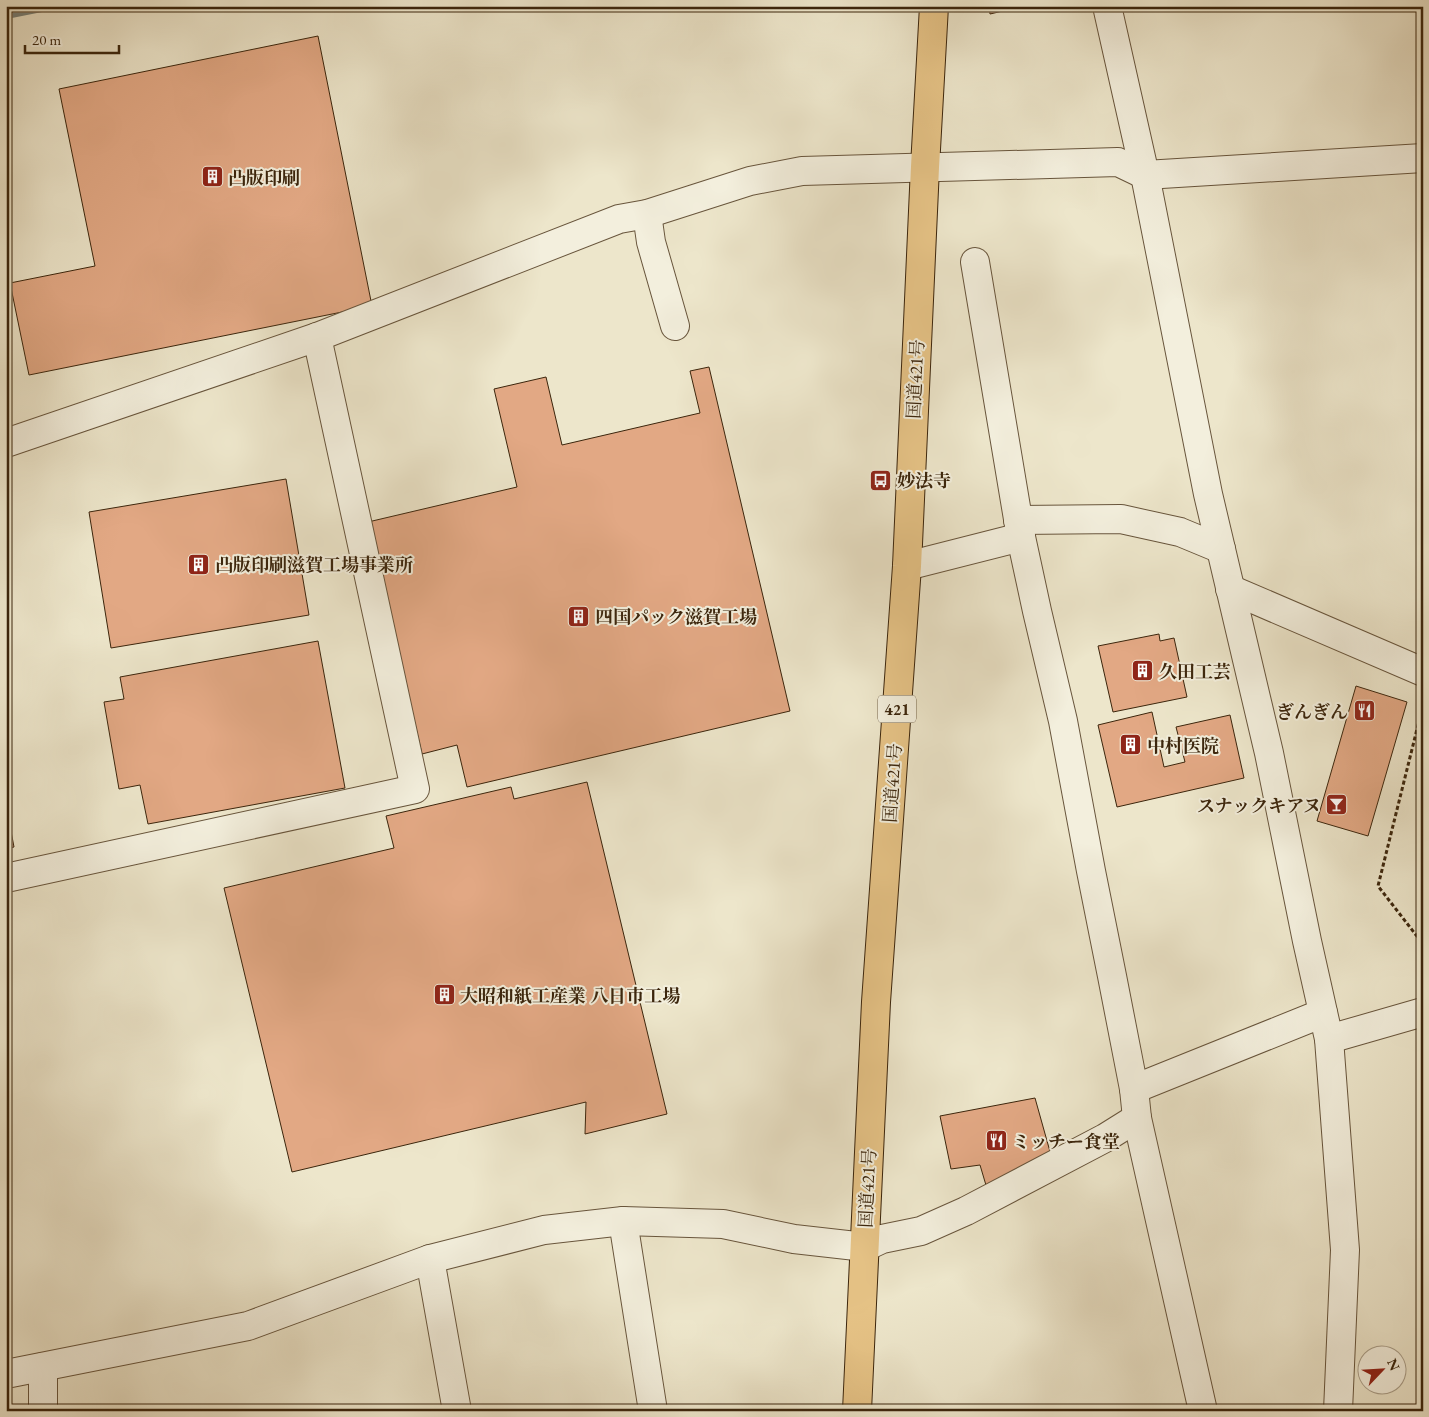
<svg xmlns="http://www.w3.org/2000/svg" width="1429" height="1417" viewBox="0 0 1429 1417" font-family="'EB Garamond','Noto Serif JP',serif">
<rect width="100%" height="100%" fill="#ede6cb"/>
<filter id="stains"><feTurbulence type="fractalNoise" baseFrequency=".004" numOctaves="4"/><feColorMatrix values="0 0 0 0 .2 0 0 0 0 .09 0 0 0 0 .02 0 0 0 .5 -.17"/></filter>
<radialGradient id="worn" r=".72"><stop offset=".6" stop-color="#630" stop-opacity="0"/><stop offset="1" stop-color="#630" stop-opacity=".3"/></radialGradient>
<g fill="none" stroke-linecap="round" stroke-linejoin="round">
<polyline stroke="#778079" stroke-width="10" points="6,14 46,6"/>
</g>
<g fill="#e2a884" stroke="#3b250c">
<polygon points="989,6 1024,6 990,14"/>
<polygon points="318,36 372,306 29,375 10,283 95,266 59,89"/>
<polygon points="709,367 790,711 467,787 457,745 422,754 368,522 517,487 494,389 546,377 562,445 700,413 690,371"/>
<polygon points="286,479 309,615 111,648 89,512"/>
<polygon points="1159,634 1160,641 1174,638 1187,697 1113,712 1098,646"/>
<polygon points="318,641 345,788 148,824 140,785 119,789 104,702 124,699 120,677"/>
<polygon points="1356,686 1407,702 1368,836 1317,821"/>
<polygon points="1152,712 1164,767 1185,762 1176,727 1230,715 1244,778 1117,807 1098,725"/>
<polygon points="587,782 667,1114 585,1134 586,1102 292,1172 224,888 394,848 386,816 511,787 514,799"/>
<polygon points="6,805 14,847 6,849"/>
<polygon points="1035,1098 1056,1173 988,1192 980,1165 951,1169 940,1116"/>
</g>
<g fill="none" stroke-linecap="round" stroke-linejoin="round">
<defs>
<g id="minor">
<polyline points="1107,6 1145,175 1208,494 1269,753 1307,941 1329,1039 1345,1250 1338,1411"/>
<polyline points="647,214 651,242 675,326"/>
<polyline points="975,262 1021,537 1037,611 1063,721 1091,871 1112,976 1134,1089 1137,1118 1203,1411"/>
<polyline points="6,443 317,337 619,219 647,214 750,181 802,171 1118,162 1145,175 1423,158"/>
<polyline points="1018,520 1121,519 1180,532 1221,549"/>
<polyline points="907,566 1021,537"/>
<polyline points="1230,589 1423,672"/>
<polyline points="6,878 415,789 317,337"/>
<polyline points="1329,1039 1423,1012"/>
<polyline points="1134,1089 1323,1013"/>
<polyline points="623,1221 653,1411"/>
<polyline points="430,1259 457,1411"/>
<polyline points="6,1374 248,1326 430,1259 544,1230 623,1221 723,1224 794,1239 865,1247 882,1239 921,1231 966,1211 1105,1138 1137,1118"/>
<polyline points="43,1411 43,1367"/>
</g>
<polyline id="highway" points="857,1411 876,1002 907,566 925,167 934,6"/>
</defs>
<use href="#minor" stroke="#68553c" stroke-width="30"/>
<use href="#highway" stroke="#3b250c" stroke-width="30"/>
<polyline stroke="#3b250c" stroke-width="3" stroke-dasharray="4 2.5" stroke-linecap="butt" points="1423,705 1378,886 1423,944"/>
<use href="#minor" stroke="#f3efdd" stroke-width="28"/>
<use href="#highway" stroke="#e6c386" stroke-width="28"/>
</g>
<defs>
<symbol id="building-square" viewBox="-11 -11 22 22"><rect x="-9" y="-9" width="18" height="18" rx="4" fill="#8f2418" stroke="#f3efdd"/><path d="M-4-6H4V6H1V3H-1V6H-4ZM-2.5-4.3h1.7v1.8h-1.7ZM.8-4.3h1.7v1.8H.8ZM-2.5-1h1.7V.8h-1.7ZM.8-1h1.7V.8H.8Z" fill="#fff"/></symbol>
<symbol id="bus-square" viewBox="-11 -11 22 22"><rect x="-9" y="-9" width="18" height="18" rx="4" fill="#8f2418" stroke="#f3efdd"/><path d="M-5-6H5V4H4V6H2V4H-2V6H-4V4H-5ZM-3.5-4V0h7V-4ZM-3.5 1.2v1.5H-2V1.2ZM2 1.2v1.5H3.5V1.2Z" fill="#fff"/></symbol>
<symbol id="restaurant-square" viewBox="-11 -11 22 22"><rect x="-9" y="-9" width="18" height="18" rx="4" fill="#8f2418" stroke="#f3efdd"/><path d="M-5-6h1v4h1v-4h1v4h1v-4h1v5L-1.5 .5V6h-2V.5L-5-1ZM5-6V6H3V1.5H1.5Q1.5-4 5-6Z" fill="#fff"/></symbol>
<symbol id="bar-square" viewBox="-11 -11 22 22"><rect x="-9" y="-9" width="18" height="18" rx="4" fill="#8f2418" stroke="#f3efdd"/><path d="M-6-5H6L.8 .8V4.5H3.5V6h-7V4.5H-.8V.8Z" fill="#fff"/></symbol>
</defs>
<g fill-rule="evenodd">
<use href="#building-square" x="200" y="164" width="25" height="25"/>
<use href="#bus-square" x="868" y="468" width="25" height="25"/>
<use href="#building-square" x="186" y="552" width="25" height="25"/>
<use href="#building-square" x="566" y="604" width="25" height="25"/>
<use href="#building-square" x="1130" y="658" width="25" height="25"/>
<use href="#restaurant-square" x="1352" y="698" width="25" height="25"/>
<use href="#building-square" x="1118" y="732" width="25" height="25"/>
<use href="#bar-square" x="1324" y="792" width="25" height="25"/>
<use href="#building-square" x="432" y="982" width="25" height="25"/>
<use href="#restaurant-square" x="984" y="1128" width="25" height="25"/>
</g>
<g text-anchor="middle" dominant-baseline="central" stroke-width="4" stroke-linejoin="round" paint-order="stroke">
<rect fill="#f3efdd" stroke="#72624b" stroke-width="1" x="878" y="695.5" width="38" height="27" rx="4"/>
<g font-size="16" font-weight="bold" fill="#3b250c">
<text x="897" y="709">421</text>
</g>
<g font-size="18" font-weight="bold" fill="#3b250c" stroke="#f3efdd" text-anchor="start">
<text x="228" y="177">凸版印刷</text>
<text x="897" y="480">妙法寺</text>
<text x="215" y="564">凸版印刷滋賀工場事業所</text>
<text x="595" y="616">四国パック滋賀工場</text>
<text x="1159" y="671">久田工芸</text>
<text x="1348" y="711" text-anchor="end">ぎんぎん</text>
<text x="1147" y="745">中村医院</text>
<text x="1321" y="805" text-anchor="end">スナックキアヌ</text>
<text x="460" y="995">大昭和紙工産業 八日市工場</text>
<text x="1012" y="1141">ミッチー食堂</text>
</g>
<g font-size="18" fill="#3b250c" stroke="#f3efdd">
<text transform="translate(915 379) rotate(-87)">国道421号</text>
<text transform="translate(892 783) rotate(-86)">国道421号</text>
<text transform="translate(867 1188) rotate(-87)">国道421号</text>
</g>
</g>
<rect width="1429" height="1417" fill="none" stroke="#ede6cb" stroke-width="25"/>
<rect x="8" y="8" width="1414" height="1402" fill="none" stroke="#3b250c" stroke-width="2.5"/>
<rect x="12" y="12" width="1404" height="1392" fill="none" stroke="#3b250c"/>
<g transform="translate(1382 1370) rotate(65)"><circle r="24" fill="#f3efdd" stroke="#a99e89"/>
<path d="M0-4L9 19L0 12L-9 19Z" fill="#8f2418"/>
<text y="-8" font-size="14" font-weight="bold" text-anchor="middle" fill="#3b250c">N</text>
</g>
<path d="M25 45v8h94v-8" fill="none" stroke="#3b250c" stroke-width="2.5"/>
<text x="32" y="45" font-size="15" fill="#3b250c" stroke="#f3efdd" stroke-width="4" paint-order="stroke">20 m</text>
<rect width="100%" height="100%" filter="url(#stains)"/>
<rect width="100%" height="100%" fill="url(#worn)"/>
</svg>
